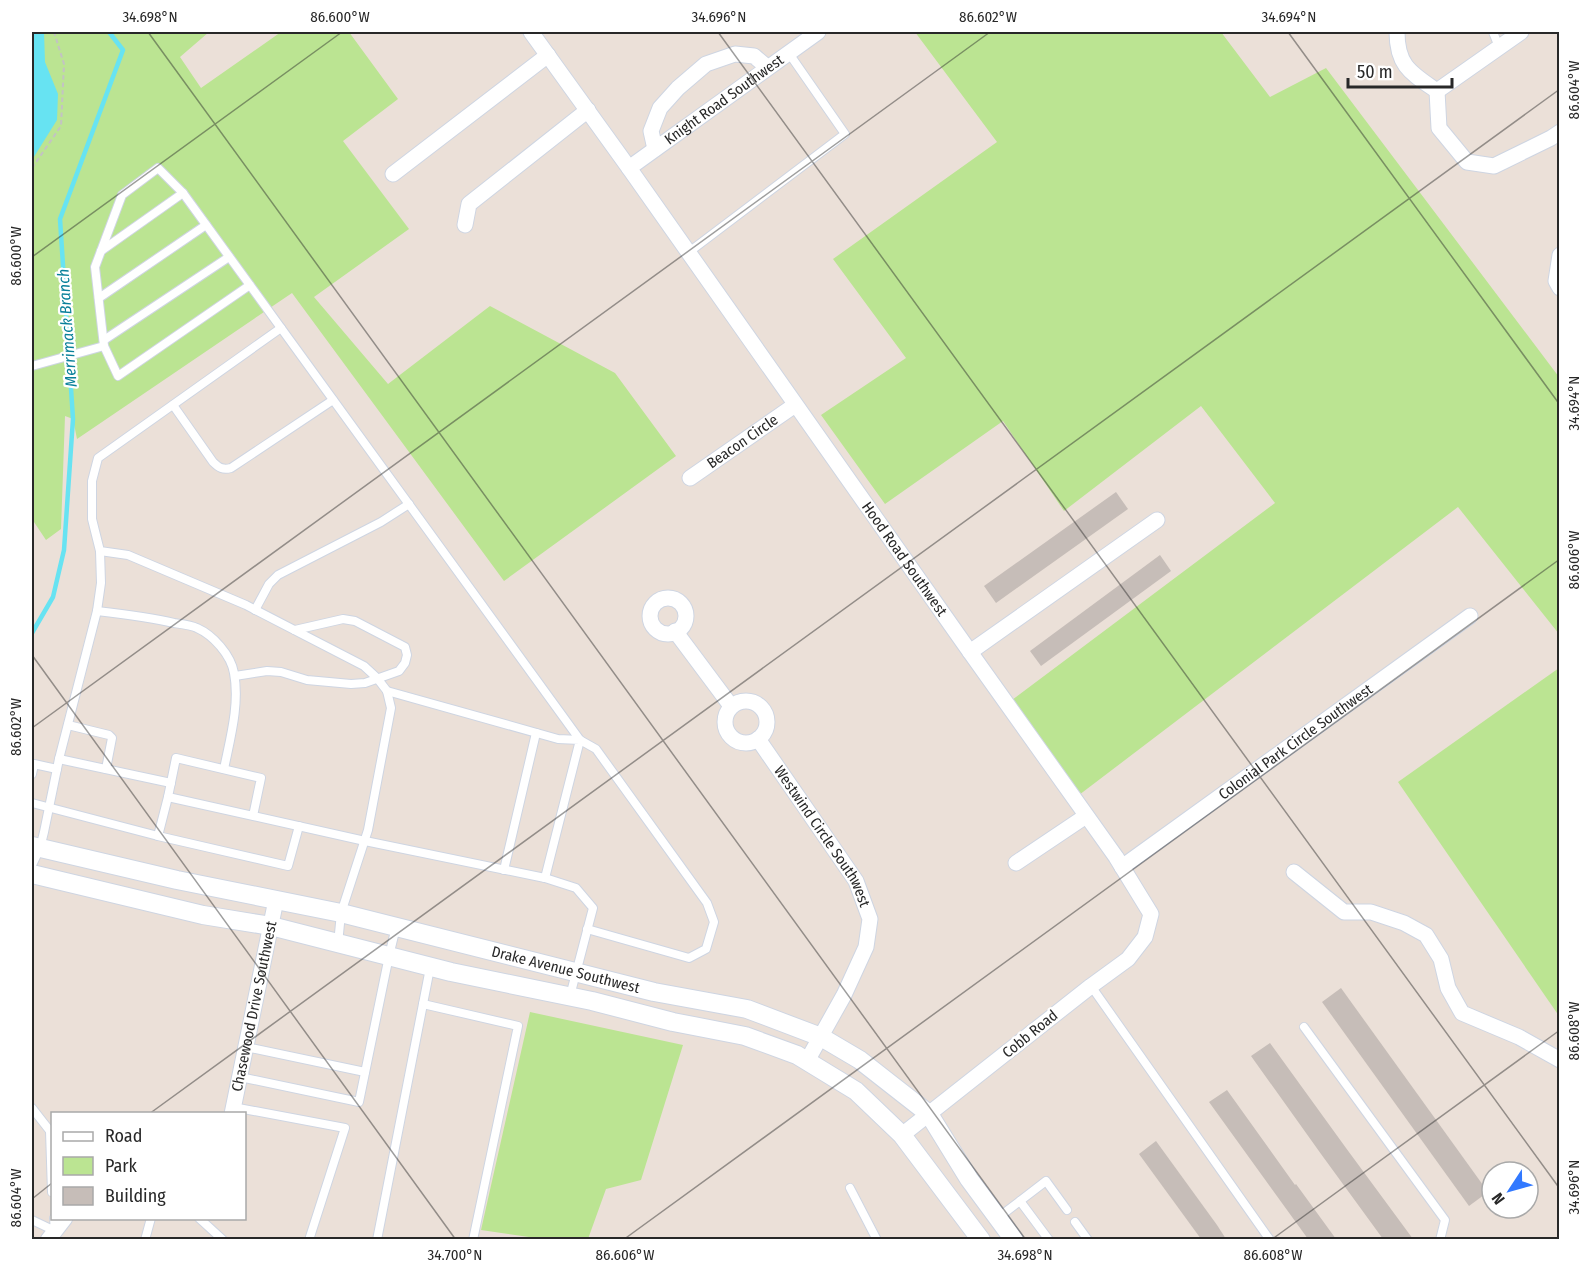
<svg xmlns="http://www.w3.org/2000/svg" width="1591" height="1271" viewBox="0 0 1591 1271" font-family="'Fira Sans Condensed',sans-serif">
<rect width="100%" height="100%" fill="#ebe0d8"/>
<g fill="#bbe492">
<polygon points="32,32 209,32 180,57 201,88 281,32 349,32 398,99 343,141 409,229 314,297 388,384 490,306 615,373 676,456 504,581 292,293 77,439 73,419 65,416 61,529 46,540 32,519"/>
<polygon points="915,32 1221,32 1270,97 1326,68 1559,377 1559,634 1458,507 1079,795 1012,700 1275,503 1201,406 1064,511 1003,421 885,504 821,415 906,358 833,259 997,142"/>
<polygon points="1559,668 1559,1016 1398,782"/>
<polygon points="530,1012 683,1045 641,1180 606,1189 588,1239 543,1239 481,1230"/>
</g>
<polygon fill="#67e3f2" points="32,32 44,32 45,62 58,94 57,120 32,160"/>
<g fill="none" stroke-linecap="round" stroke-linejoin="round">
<polyline stroke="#67e3f2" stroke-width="4.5" points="32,633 53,597 64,550 73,419 60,219 123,50 109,32"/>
</g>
<g fill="#c6bdb8">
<polygon points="1116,492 1128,509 996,603 984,586"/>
<polygon points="1160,555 1171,571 1041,666 1030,651"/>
<polygon points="1341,988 1488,1192 1469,1206 1322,1002"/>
<polygon points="1270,1043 1346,1148 1413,1239 1383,1239 1321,1154 1251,1056"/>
<polygon points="1227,1090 1295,1185 1296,1184 1336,1239 1308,1239 1209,1102"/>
<polygon points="1156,1141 1217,1225 1226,1239 1201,1239 1139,1154"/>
</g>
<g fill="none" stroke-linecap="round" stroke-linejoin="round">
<defs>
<g id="service">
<polyline points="1493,32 1499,47"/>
<polyline points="101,251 183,193"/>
<polyline points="689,252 845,134 788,52"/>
<polyline points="250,285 118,376 104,346 95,267 122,195 158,168 183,193 281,328"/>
<polyline points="99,298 206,225"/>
<polyline points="104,340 229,257"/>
<polyline points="32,366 104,346"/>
<path d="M173 405 213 462C219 468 223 470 231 468L333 400"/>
<polyline points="255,610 269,584 278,575 381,522 409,504"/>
<path d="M97 611C123 614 149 617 174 623 181 624 191 625 197 628 213 635 231 655 234 673 240 704 230 739 224 769"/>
<polyline points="235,676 267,671 281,672 307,680 351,684 365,683 399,671 405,663 407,655 405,647 355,621 343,619 295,630"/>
<polyline points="387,691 558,739 580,740 545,878"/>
<polyline points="68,725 109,735 112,738 106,769"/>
<polyline points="59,759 171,783"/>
<polyline points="32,774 34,764 57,769"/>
<polyline points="168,797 158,836 288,866 299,826"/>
<polyline points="32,803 158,836"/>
<polyline points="253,816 261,778 176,758 168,797 365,841 545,878 576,888 593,908 570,996"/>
<polyline points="32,865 40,848 44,832 59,759 97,611 101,583 100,551"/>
<polyline points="504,870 536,733"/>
<polyline points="338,944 341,913 368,830 391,708 387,691 377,678 364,666 246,605 128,555 100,551 92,519 92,481 98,458 281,328 580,740 596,749 707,903 714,922 706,949 689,958 587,929"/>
<polyline points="1091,986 1270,1240"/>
<polyline points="423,1004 518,1026 473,1240"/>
<polyline points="1304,1027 1445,1220 1440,1240"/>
<polyline points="246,1047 365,1072"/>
<polyline points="240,1077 359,1102 389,956 396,927"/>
<polyline points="233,1107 345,1128 309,1240"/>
<polyline points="32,1108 50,1131 52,1192"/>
<polyline points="850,1188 877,1240"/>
<polyline points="1020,1201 1049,1240"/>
<polyline points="999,1217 1046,1181 1067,1210"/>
<polyline points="199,1218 223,1240"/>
<polyline points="32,1220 55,1231 54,1218"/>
<polyline points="1075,1222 1088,1240"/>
<polyline points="145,1240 151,1218"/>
<polyline points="377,1240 430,968"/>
</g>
<g id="minor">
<path id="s1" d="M531 32 629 168 970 652 1116 857 1151 914 1145 937 1128 959 1091 986 902 1135"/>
<path d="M1397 32C1397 66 1411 73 1437 91L1439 128 1467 162 1494 166 1551 138 1560 132"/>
<polyline points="1437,91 1521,32"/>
<polyline points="655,149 651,131 660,108 678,88 706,64 735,54 754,56 767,67"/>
<path id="s2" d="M629 168 818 32"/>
<polyline points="393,174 548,55"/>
<polyline points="465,225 469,204 588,110"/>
<polyline points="1560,255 1556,281 1560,288"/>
<path id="s3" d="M690 478 795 405"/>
<circle cx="668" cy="616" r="18"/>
<polyline points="675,631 731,706"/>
<polyline points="970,652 1157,520"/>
<circle cx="746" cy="722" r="21"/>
<path id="s4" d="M758 739 856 881 870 919 866 947 844 995 807 1061"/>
<polyline points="1016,863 1086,816"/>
<path id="s5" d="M1122 867 1470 616"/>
<polyline points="1294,872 1344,912 1371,912 1404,923 1426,935 1441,959 1448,988 1462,1013 1519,1037 1560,1060"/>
<path id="s6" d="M232 1114 276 900"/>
<polyline points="48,1240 65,1218"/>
</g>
<g id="tertiary">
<path id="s7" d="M32 846 177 880 341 913 654 992 747 1009 821 1037 860 1060 929 1114 969 1179 1014 1240"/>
<polyline points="32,874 203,915 271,926 451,972 592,1001 673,1022 745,1036 797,1055 856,1091 902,1135 981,1240"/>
</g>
</defs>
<use href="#service" stroke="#ced5e2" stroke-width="10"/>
<use href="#minor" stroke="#ced5e2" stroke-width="17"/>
<use href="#tertiary" stroke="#ced5e2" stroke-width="20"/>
<polyline stroke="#c3c3c3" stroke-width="2" stroke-dasharray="4.5 3" stroke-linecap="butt" points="32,168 61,126 64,64 54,32"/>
<use href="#service" stroke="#fff" stroke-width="8"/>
<use href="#minor" stroke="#fff" stroke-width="15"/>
<use href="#tertiary" stroke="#fff" stroke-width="18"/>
</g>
<path fill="none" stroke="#282828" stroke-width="1.5" stroke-opacity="0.45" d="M148 32 1026 1240M718 32 1560 1189M1288 32 1560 405M32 257 342 32M32 655 456 1240M32 728 990 32M149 1114 1560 89M32 1199 52 1183M623 1240 1560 559M1271 1240 1560 1030"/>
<g text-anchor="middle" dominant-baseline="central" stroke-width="4.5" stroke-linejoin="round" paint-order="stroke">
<g font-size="15" fill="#282828" stroke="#fff">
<text stroke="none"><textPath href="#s2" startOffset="117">Knight Road Southwest</textPath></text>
<text stroke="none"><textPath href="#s3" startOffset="64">Beacon Circle</textPath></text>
<text stroke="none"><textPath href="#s1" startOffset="646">Hood Road Southwest</textPath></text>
<text stroke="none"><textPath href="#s5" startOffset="214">Colonial Park Circle Southwest</textPath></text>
<text stroke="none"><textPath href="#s4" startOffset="117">Westwind Circle Southwest</textPath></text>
<text stroke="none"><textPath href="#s7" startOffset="548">Drake Avenue Southwest</textPath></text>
<text stroke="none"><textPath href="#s6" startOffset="110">Chasewood Drive Southwest</textPath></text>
<text transform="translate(1030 1034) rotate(-39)">Cobb Road</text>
</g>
<g font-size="16" font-style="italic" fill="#09809a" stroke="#fff">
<text transform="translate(67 328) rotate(-94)">Merrimack Branch</text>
</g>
</g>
<rect width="1591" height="1271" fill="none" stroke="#ffffff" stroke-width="66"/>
<rect x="51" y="1112" width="195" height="108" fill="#ffffff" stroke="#a9a9a9" stroke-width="1.5"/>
<rect x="63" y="1132" width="30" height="9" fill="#ffffff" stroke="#a9a9a9" stroke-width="1.5"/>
<text x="105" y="1142" font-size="18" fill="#282828">Road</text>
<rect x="63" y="1157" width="30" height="18" fill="#bbe492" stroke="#a9a9a9" stroke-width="1.5"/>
<text x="105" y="1172" font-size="18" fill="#282828">Park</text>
<rect x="63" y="1187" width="30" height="18" fill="#c6bdb8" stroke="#a9a9a9" stroke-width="1.5"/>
<text x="105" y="1202" font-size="18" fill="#282828">Building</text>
<g transform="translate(1510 1190) rotate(234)"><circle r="28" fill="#ffffff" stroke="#a9a9a9" stroke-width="1.5"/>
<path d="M0-4.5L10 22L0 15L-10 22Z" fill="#3279ff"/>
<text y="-9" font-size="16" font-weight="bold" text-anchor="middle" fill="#282828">N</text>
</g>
<path d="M1348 78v9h104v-9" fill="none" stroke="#282828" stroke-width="3"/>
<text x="1357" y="78" font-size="18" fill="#282828" stroke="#ffffff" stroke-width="4.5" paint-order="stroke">50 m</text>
<rect x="33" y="33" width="1525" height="1205" fill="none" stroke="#282828" stroke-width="2"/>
<g font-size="15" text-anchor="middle" fill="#282828">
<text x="150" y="22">34.698°N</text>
<text x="340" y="22">86.600°W</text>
<text x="719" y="22">34.696°N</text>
<text x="988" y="22">86.602°W</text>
<text x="1289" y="22">34.694°N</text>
<text transform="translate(1574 90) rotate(-90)" y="5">86.604°W</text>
<text transform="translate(16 256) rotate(-90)" y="5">86.600°W</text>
<text transform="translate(1574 403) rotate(-90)" y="5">34.694°N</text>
<text transform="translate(1574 560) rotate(-90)" y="5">86.606°W</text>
<text transform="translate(16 727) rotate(-90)" y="5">86.602°W</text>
<text transform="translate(1574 1031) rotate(-90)" y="5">86.608°W</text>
<text transform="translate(1574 1187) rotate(-90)" y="5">34.696°N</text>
<text transform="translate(16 1198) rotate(-90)" y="5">86.604°W</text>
<text x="455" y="1260">34.700°N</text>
<text x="625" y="1260">86.606°W</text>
<text x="1025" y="1260">34.698°N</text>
<text x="1273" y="1260">86.608°W</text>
</g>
</svg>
